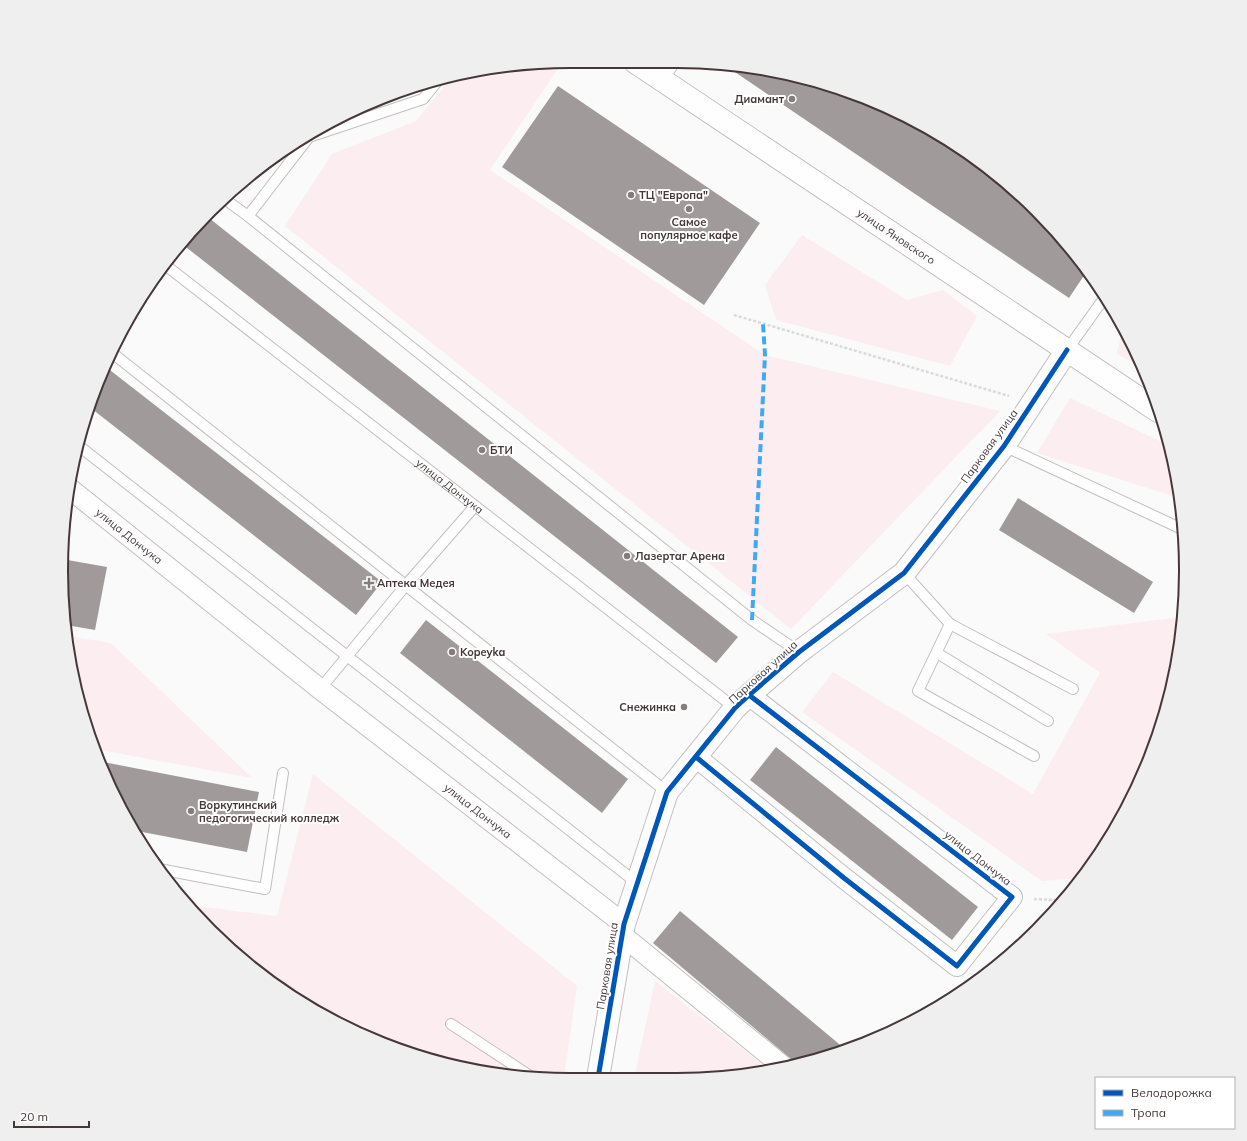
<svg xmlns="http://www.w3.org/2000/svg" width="1247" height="1141" viewBox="0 0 1247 1141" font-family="Mulish,sans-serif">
<rect width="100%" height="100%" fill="#fafafa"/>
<g fill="#fcedf0">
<polygon points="554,63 559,67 490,170 765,355 1000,411 791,629 285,226 332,154 416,121 451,78 471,71"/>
<polygon points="802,235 907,300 943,290 977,316 950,366 776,320 765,285"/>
<polygon points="1121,337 1127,338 1143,367 1116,354"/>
<polygon points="1070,398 1168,445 1176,471 1179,498 1037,453"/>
<polygon points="1181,617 1164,709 1147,765 1100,853 1080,878 1042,881 802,712 833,672 1033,794 1100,673 1046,634"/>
<polygon points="67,636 111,643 252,778 95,749 71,670"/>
<polygon points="313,774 577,986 564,1077 504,1076 407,1053 316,1012 235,954 189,905 277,916"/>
<polygon points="1055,900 1059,903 1037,931 1018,946"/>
<polygon points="655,981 771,1071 677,1080 634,1079"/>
</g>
<g fill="#a09a9b">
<polygon points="723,64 776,71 872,100 901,116 1016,193 1037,210 1087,271 1069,298"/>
<polygon points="558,86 760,223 704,305 502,167"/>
<polygon points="209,218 738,637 716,663 182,244"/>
<polygon points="106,367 382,582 356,615 92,409"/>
<polygon points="1018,498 1153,582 1134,613 999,530"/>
<polygon points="62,559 107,567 95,630 66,625 61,570"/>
<polygon points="426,620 628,779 602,813 400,653"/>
<polygon points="776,747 978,907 952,940 750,780"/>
<polygon points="98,761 259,792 247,852 137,831"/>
<polygon points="680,911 845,1049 797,1064 653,943"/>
</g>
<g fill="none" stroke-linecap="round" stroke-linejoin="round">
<defs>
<g id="service">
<polyline points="663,80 675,62"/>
<polyline points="226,200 248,216 752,620 799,652"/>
<polyline points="248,216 309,137 423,99 436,83"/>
<path id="s1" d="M164 264 735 708"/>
<polyline points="1067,350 1105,297"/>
<polyline points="111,352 667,792"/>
<polyline points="79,446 637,883"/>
<polyline points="1004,446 1182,529"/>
<polyline points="904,573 950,624 1073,689"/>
<polyline points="950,624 918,691 1034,756"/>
<polyline points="937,653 1048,721"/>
<polyline points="320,689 406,585 475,506"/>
<polyline points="159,869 265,889 283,773"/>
<polyline points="451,1024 530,1076"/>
</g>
<g id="minor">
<path id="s2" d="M69 488 320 689 624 924"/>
<polyline points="696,757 844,878 957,966 1012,897 749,695"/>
<polyline points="623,936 785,1068"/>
</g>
<polyline id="tertiary" points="598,1078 624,924 667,792 735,708 749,695 799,652 904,573 1004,446 1067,350"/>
<g id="secondary">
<path id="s3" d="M635 62 1158 411"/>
</g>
</defs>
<use href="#service" stroke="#c4bebf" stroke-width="12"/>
<use href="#minor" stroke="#c4bebf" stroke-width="22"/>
<use href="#tertiary" stroke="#c4bebf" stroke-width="24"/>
<use href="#secondary" stroke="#c4bebf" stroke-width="24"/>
<g stroke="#dbdada" stroke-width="2.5" stroke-dasharray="3 2" stroke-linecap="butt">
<polyline points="734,315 1009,396"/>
<polyline points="1034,899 1055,900 1064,898"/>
</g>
<use href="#service" stroke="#fefefe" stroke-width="10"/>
<use href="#minor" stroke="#fefefe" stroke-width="20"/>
<use href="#tertiary" stroke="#fefefe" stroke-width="22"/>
<use href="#secondary" stroke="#fefefe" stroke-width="22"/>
<polyline stroke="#3fa9f5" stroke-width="4" stroke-dasharray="8 4" stroke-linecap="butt" points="752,620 765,355 763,324"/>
<defs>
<g id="cycleway">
<polyline points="696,757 844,878 957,966 1012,897 749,695"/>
<polyline points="598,1078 624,924 667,792 735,708 749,695 799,652 904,573 1004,446 1067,350"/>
</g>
</defs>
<use href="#cycleway" stroke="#fff" stroke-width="8"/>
<use href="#cycleway" stroke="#0057b8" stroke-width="5"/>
</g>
<g fill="#857c7d" stroke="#fff" stroke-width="1.5">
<circle cx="792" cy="99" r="4"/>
<circle cx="631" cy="195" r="4"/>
<circle cx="689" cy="209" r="4"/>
<circle cx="482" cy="450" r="4"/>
<circle cx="627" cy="556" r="4"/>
<path d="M367 577h4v4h4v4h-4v4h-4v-4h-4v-4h4z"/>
<circle cx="452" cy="652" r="4"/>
<circle cx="684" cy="707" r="4"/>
<circle cx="191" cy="811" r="4"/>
</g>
<g text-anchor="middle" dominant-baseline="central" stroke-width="4" stroke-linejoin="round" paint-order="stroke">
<g font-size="11" font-weight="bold" fill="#46383a" stroke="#fff" text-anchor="start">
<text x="784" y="99" text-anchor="end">Диамант</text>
<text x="639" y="195">ТЦ "Европа"</text>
<text x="689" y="222" text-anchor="middle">Самое<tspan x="689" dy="13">популярное кафе</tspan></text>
<text x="490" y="450">БТИ</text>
<text x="635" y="556">Лазертаг Арена</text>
<text x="377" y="583">Аптека Медея</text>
<text x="460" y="652">Kopeyka</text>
<text x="676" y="707" text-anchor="end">Снежинка</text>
<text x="199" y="805">Воркутинский<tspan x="199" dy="13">педогогический колледж</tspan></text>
</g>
<g font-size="11" fill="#46383a" stroke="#fff">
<text stroke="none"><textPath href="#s3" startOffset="314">улица Яновского</textPath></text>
<text transform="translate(989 446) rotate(-54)">Парковая улица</text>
<text stroke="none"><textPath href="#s1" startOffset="362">улица Дончука</textPath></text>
<text stroke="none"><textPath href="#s2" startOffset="77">улица Дончука</textPath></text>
<text transform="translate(763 672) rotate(-42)">Парковая улица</text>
<text stroke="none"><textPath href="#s2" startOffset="521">улица Дончука</textPath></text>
<text transform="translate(978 858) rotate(38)">улица Дончука</text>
<text transform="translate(607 966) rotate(-81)">Парковая улица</text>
</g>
</g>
<path d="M0 0H1247V1141H0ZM570 68H677A502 502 0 0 1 1179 570V571A502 502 0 0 1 677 1073H570A502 502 0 0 1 68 571V570A502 502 0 0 1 570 68Z" fill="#f0efef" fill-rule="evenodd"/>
<path fill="none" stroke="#46383a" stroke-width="2" d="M570 68H677A502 502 0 0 1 1179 570V571A502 502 0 0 1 677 1073H570A502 502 0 0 1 68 571V570A502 502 0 0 1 570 68Z"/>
<rect x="1095" y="1077" width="140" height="52" fill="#ffffff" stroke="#b5afb0"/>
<rect x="1103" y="1090" width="20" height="6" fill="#0057b8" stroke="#b5afb0"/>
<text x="1131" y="1097" font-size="12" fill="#46383a">Велодорожка</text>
<rect x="1103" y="1110" width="20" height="6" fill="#3fa9f5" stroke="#b5afb0"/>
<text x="1131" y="1117" font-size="12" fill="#46383a">Тропа</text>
<path d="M14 1121v6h75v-6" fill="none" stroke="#46383a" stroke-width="2"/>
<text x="20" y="1121" font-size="12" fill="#46383a" stroke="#ffffff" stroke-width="3" paint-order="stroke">20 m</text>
</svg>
